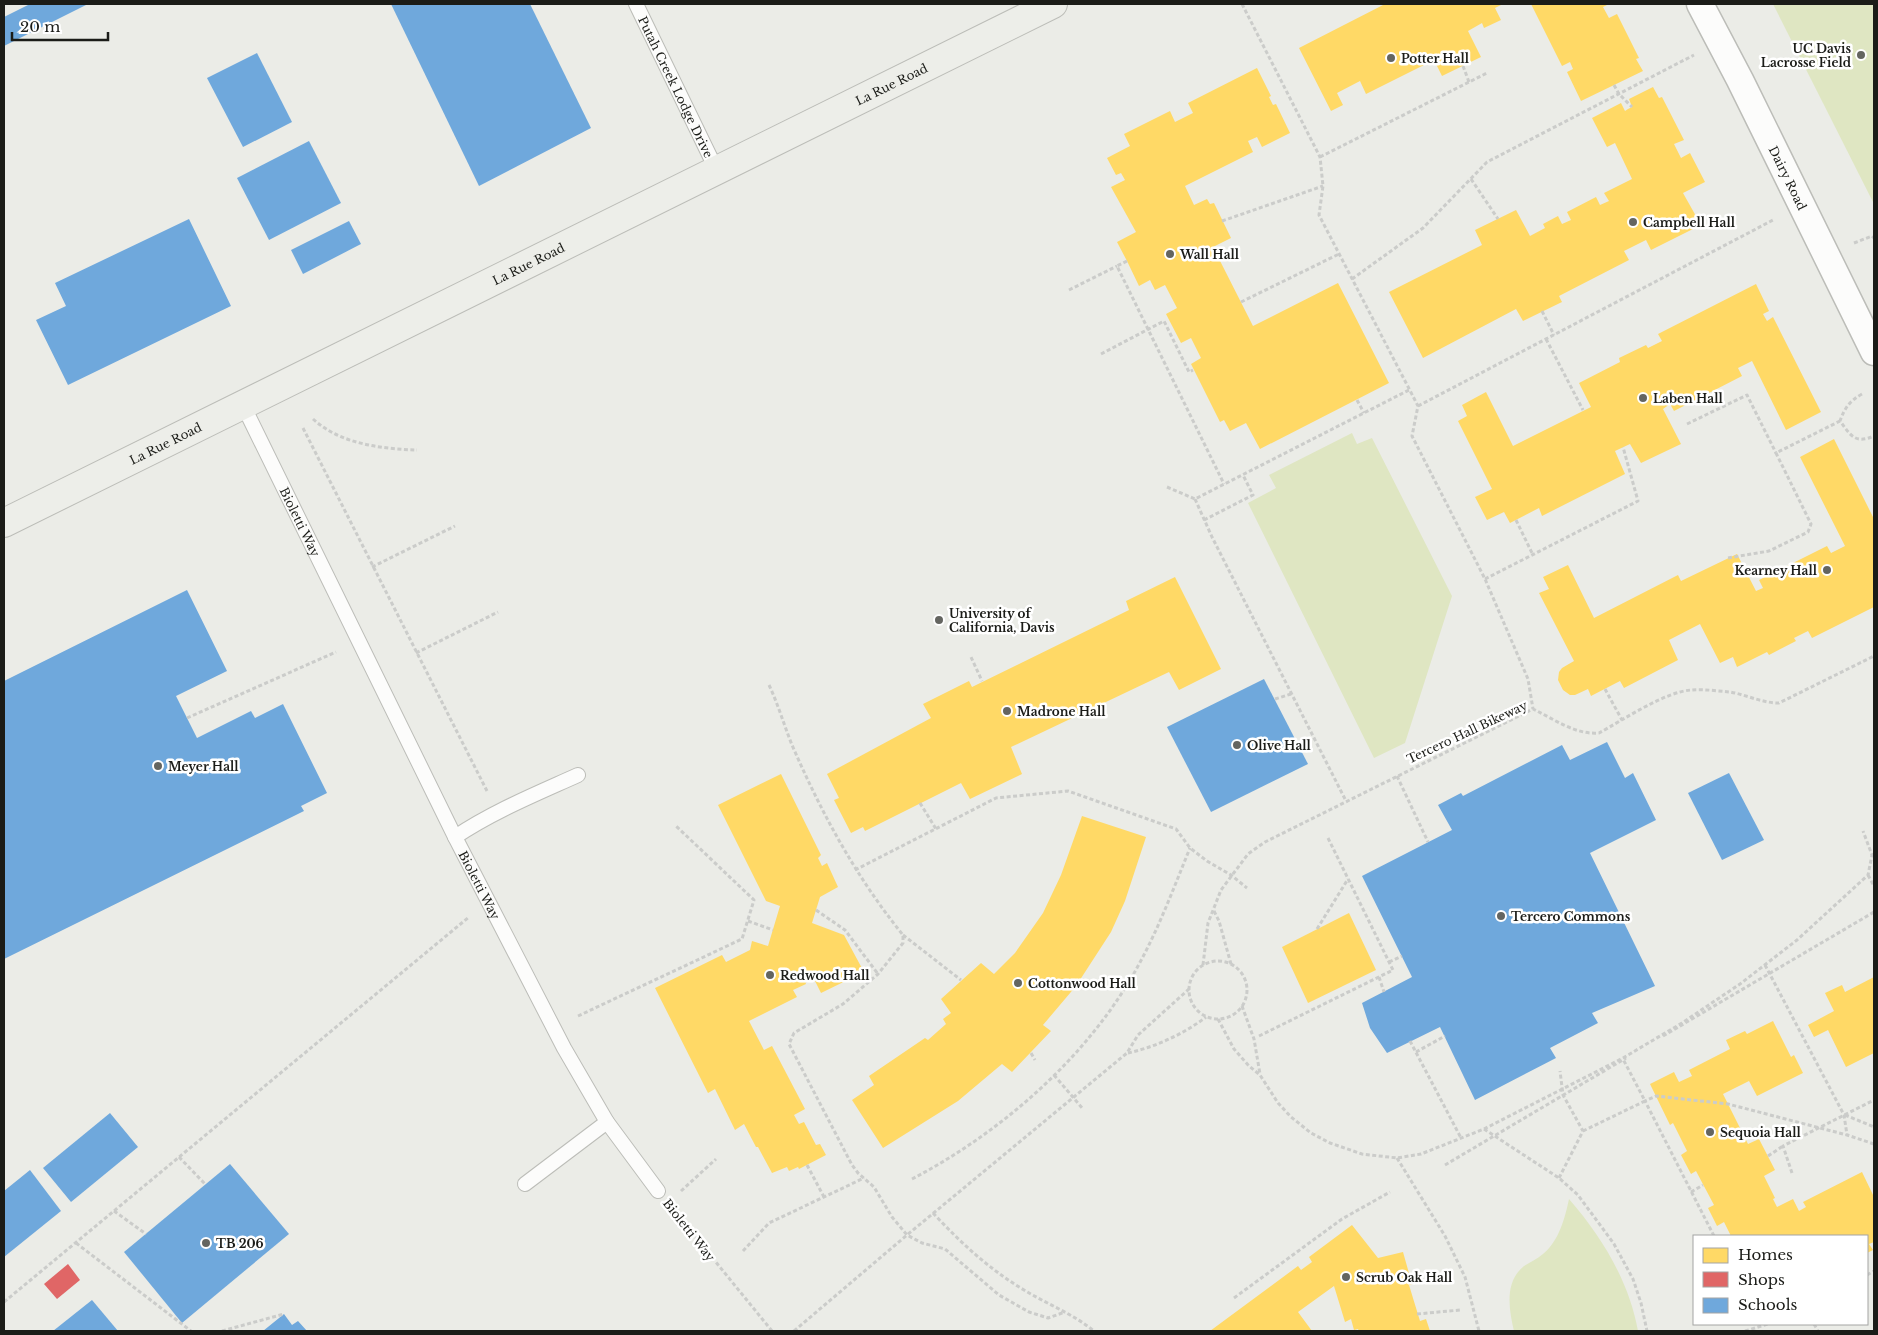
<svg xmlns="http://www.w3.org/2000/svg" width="1878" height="1335" viewBox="0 0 1878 1335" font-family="'Libre Baskerville',serif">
<rect width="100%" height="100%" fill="#ebece7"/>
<g fill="#dfe6c2">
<polygon points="1773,4 1874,4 1874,204"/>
<polygon points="1352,433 1357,444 1372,438 1452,596 1405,743 1374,758 1248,503 1276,488 1269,475"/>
<path d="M1569 1199C1602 1237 1629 1281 1638 1331H1514C1509 1310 1504 1282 1524 1266 1530 1262 1537 1259 1543 1254 1559 1241 1565 1218 1569 1199Z"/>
</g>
<g fill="#ffd966">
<polygon points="1385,4 1503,4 1495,8 1501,20 1484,28 1482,23 1468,31 1481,57 1442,76 1434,60 1366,94 1360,81 1337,93 1343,105 1331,111 1299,48"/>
<polygon points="1531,4 1609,4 1603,7 1609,18 1617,14 1639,58 1636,59 1643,71 1581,101 1567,72 1573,69 1570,62 1562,66"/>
<polygon points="1257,68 1271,96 1269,97 1273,105 1276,104 1290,133 1262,147 1257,137 1248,141 1253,152 1185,186 1194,205 1207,199 1210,204 1214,203 1231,238 1213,247 1253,326 1338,283 1389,383 1260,449 1246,423 1230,431 1224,420 1220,422 1191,364 1201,358 1191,338 1181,343 1166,314 1177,308 1165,285 1155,290 1150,280 1139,286 1127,261 1117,242 1136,232 1111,187 1125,180 1121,173 1116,175 1107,158 1130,146 1124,134 1170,111 1175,122 1193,113 1188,103"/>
<polygon points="1653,87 1659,98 1662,97 1684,140 1674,144 1681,158 1690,153 1705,182 1683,193 1701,225 1651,250 1646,240 1624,251 1629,260 1559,296 1562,302 1523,321 1516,309 1423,358 1389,292 1482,245 1475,230 1516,210 1530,236 1545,228 1543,224 1558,216 1562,224 1571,220 1567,212 1596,197 1600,205 1609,201 1604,193 1632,179 1615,143 1607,147 1592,118 1621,103 1625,111 1628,109 1632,107 1629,99"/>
<polygon points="1756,284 1769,311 1763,314 1767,321 1773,317 1821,412 1786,430 1752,361 1738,368 1742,376 1674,411 1670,404 1663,409 1681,444 1641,463 1630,444 1615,451 1625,474 1542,516 1539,508 1510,523 1504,512 1487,520 1475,497 1492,489 1458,421 1467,416 1462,405 1486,392 1513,446 1591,407 1579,383 1620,362 1619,358 1646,345 1648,348 1662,341 1658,334"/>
<polygon points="1834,439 1874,519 1874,607 1812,638 1808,631 1794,638 1796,641 1769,655 1767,652 1737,667 1733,657 1720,663 1700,624 1669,640 1678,660 1624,688 1620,681 1591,696 1588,689 1575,695 1570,695 1563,690 1558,680 1559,672 1562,668 1574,661 1539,593 1549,589 1543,577 1568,565 1594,618 1678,575 1681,581 1737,554 1756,591 1763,588 1759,580 1827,546 1831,553 1845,546 1800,457"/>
<polygon points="1175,577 1221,669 1179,690 1169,672 1011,747 1022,774 970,799 961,783 865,831 863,827 851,833 834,800 839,798 827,774 931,718 923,704 969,681 972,687 1129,610 1126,601"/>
<polygon points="781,774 821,855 818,858 822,866 827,863 838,887 820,897 812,923 844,935 864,972 821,993 813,977 805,981 806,984 793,990 797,997 749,1021 764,1050 772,1046 805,1109 794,1115 799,1124 804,1122 816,1145 820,1144 826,1155 799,1169 798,1167 789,1171 787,1167 772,1173 758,1147 756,1147 744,1124 735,1130 715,1089 708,1093 655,988 722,955 726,962 750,950 752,941 768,946 780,906 766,901 718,805"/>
<polygon points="1082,816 1146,837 1125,901 1111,932 1076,986 1043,1025 1051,1031 1012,1072 1002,1064 958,1101 883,1148 852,1100 874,1085 869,1076 925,1038 928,1040 946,1024 943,1019 951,1013 941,999 981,963 994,974 1015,953 1043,913 1061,875"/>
<polygon points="1349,913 1376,970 1308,1003 1282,947"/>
<polygon points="1874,977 1874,1053 1846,1067 1828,1030 1814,1037 1808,1025 1834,1011 1825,993 1842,985 1845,992"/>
<polygon points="1773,1021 1791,1057 1794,1055 1803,1073 1757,1096 1749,1081 1723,1094 1748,1144 1759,1139 1775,1170 1764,1176 1775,1198 1773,1199 1777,1207 1793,1199 1799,1211 1806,1207 1803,1202 1862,1172 1874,1197 1874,1242 1869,1244 1873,1250 1867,1253 1867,1236 1731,1236 1724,1222 1717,1226 1708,1208 1714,1205 1696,1171 1691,1174 1681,1155 1687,1151 1673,1123 1670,1125 1650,1084 1674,1072 1679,1082 1692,1076 1689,1070 1730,1049 1726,1040 1745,1031 1747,1034"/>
<polygon points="1352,1225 1378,1258 1403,1252 1412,1284 1409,1285 1420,1321 1426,1319 1430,1331 1359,1331 1358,1329 1354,1330 1351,1319 1345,1322 1334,1286 1298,1312 1312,1331 1210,1331 1298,1266 1301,1270 1312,1262 1309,1257"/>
</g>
<polygon fill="#e06666" points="68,1264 80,1280 57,1299 44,1284"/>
<g fill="#6fa8dc">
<polygon points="30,4 88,4 4,46 4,17"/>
<polygon points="391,4 530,4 591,128 479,186"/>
<polygon points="257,53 292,122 243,147 207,78"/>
<polygon points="309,141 341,203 269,240 237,178"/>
<polygon points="189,219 231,306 68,385 36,320 66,306 55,283"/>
<polygon points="349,221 361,244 303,274 291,250"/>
<polygon points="187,590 227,671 176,696 197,738 251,711 255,718 283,704 327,793 301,806 304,811 4,959 4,681"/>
<polygon points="1264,679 1308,764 1211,812 1167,727"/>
<polygon points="1607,742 1625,778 1633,773 1656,820 1590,853 1655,986 1592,1013 1598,1023 1550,1048 1556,1058 1475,1100 1440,1027 1387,1053 1370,1028 1362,1003 1412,977 1362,876 1452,830 1438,805 1461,793 1463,796 1562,745 1570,760"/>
<polygon points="1729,773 1764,840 1722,860 1688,793"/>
<polygon points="110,1113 138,1147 71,1202 43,1168"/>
<polygon points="230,1164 289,1234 182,1323 124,1252"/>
<polygon points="30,1170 61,1211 4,1257 4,1191"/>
<polygon points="92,1300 118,1331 53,1331"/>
<polygon points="284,1314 292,1325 298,1321 307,1331 263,1331"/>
</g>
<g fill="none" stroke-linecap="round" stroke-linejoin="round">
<defs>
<g id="lane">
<path id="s1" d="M636 4 717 171"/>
<path id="s2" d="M243 405 455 837 564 1048 607 1122 658 1191"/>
<path d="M455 837C494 811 536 794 578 775"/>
<polyline points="525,1184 607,1122"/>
</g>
<g id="street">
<path id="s3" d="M1700 4 1740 80 1874 352"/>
</g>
<g id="secondary">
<path id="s4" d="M4 523 1053 4"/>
</g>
</defs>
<use href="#lane" stroke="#bcbdb8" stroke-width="16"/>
<use href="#street" stroke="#bcbdb8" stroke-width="29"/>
<use href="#secondary" stroke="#bcbdb8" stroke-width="30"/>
<g stroke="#cbccca" stroke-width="3" stroke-dasharray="4 2.5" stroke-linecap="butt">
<polyline points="1242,4 1320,157 1323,186 1319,215 1418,406 1412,436 1485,579 1528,679 1533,709"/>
<polyline points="1463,66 1469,82"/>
<polyline points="1614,85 1619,94 1632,107"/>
<polyline points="1320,157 1487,73"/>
<polyline points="1471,179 1498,219"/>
<polyline points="1222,221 1323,186"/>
<polyline points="1854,243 1872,236 1874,238"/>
<polyline points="1127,261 1117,266 1224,484"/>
<polyline points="1352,279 1423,228 1487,162 1694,55"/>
<polyline points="1069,290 1117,266"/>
<polyline points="1241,302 1339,254"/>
<polyline points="1542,311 1554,335"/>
<polyline points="1546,339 1583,410"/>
<polyline points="1101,354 1164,321 1189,372 1193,370"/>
<path d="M1862 394C1850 401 1845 407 1840 421 1851 436 1855 444 1874 436"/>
<polyline points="1357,400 1364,413"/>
<polyline points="1418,406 1775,219"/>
<path d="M313 419C340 444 382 449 417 450"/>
<polyline points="1687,424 1747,395 1776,453"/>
<polyline points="303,428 487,791"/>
<polyline points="1167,487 1195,499 1409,390"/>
<polyline points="1195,499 1212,537 1346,801"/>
<polyline points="1204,520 1253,495 1243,475"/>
<polyline points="1516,520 1533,555"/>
<polyline points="1728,558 1769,551 1808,532 1811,524 1776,453 1840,421"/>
<polyline points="372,567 455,526"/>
<polyline points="1485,579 1638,501 1623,447"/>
<polyline points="416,653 498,612"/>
<polyline points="971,657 982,681"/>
<path d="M769 685C778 704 784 725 792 745 822 814 856 877 903 935V943L878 974 843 1004 794 1033 789 1044 852 1165 858 1173 874 1187 892 1217 907 1235 922 1243 945 1249 999 1295 1029 1312 1048 1318 1065 1312"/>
<polyline points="1605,689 1622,720"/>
<polyline points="1275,699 1291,694"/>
<polyline points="187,718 336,652"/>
<polyline points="1397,776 1428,842"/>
<polyline points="920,803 936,829"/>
<polyline points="855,870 996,798 1068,791 1176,829 1190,848 1207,861 1231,875 1247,888"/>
<polyline points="1868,875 1874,886"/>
<polyline points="816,910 845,930 878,974"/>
<polyline points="1214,911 1219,921 1231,964"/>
<polyline points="748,921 773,930"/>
<polyline points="1317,929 1348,879"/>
<polyline points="903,935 961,980"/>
<circle cx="1218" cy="990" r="29"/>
<polyline points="1389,962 1402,956"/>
<path d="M1203 965 1208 923 1221 890 1248 854 1265 842 1533 709C1554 719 1575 735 1599 733 1623 720 1666 691 1692 690 1704 689 1718 691 1730 692 1747 695 1762 703 1779 703L1874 656"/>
<polyline points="1765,965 1844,1115 1847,1135"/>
<polyline points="1379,977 1384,992"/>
<polyline points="1242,1006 1254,1039 1260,1074"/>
<polyline points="578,1016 742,939 754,900 675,825"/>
<polyline points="1218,1019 1234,1049 1249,1066 1260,1075 1278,1103 1291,1117 1311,1133 1330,1143 1362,1154 1397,1158 1421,1154 1484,1129 1623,1058 1682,1023 1740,984 1797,940 1868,875 1872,855 1863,831"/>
<polyline points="1259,1036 1393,970 1327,836"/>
<polyline points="1663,1036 1874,912"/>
<polyline points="1410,1041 1461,1138"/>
<polyline points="1416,1052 1445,1036"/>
<polyline points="1031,1053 1035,1060"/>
<path d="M1128 1053C1155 1047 1184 1034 1206 1017"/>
<polyline points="1054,1075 1083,1109"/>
<polyline points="1845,1115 1874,1127"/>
<polyline points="1484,1129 1559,1178 1578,1195 1614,1244 1633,1279 1641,1303 1647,1331"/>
<polyline points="1583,1131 1645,1101 1623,1059"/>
<polyline points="1768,1156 1783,1146"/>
<polyline points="179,1157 206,1185"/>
<polyline points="1397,1158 1445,1236 1465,1277 1479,1331"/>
<polyline points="807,1165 824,1197"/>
<polyline points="1445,1165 1626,1058"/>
<polyline points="1792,1173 1783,1146 1874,1100"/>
<polyline points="1559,1178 1583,1131 1563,1095 1560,1071"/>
<path d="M912 1179C1002 1132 1089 1056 1138 966 1159 928 1174 887 1190 848"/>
<polyline points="681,1191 716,1159"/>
<polyline points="1691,1192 1703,1185"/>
<polyline points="671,1207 772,1331"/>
<polyline points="114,1211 146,1234"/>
<path d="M933 1213C961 1243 989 1269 1024 1290 1047 1304 1073 1314 1094 1331"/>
<polyline points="1714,1236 1645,1101 1656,1096 1728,1104 1847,1135 1874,1144"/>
<polyline points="76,1243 191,1331"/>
<polyline points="743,1251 769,1223 864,1178"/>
<polyline points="1867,1275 1874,1271"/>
<polyline points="1234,1298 1342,1219 1390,1192"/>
<polyline points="4,1302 469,917"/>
<polyline points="1417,1314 1460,1310"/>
<polyline points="1814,1324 1818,1331"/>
<polyline points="222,1331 284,1314"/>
<polyline points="794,1331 907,1235 1127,1053 1138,1035 1189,989"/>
<polyline points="1745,1331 1768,1324"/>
</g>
<use href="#lane" stroke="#fcfcfb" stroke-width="14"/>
<use href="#street" stroke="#fcfcfb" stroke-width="26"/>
<use href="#secondary" stroke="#edeee9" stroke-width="28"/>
</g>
<g fill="#646560" stroke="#fff" stroke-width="2">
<circle cx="1861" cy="55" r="5"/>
<circle cx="1391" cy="58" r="5"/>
<circle cx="1633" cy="222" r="5"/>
<circle cx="1170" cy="254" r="5"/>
<circle cx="1643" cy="398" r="5"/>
<circle cx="1827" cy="570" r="5"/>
<circle cx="939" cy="620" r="5"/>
<circle cx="1007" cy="711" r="5"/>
<circle cx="1237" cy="745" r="5"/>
<circle cx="158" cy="766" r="5"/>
<circle cx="1501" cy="916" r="5"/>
<circle cx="770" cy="975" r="5"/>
<circle cx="1018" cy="983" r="5"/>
<circle cx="1710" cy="1132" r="5"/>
<circle cx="206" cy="1243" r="5"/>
<circle cx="1346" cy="1277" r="5"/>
</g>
<g text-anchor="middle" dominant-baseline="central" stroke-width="5" stroke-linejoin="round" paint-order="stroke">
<g font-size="12" font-weight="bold" fill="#1b1c18" stroke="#fff" text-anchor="start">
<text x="1851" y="48" text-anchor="end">UC Davis<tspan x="1851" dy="14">Lacrosse Field</tspan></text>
<text x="1401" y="58">Potter Hall</text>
<text x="1643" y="222">Campbell Hall</text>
<text x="1180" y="254">Wall Hall</text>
<text x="1653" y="398">Laben Hall</text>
<text x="1817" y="570" text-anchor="end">Kearney Hall</text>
<text x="949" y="613">University of<tspan x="949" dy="14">California, Davis</tspan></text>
<text x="1017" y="711">Madrone Hall</text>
<text x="1247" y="745">Olive Hall</text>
<text x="168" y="766">Meyer Hall</text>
<text x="1511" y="916">Tercero Commons</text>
<text x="780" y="975">Redwood Hall</text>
<text x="1028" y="983">Cottonwood Hall</text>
<text x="1720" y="1132">Sequoia Hall</text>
<text x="216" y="1243">TB 206</text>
<text x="1356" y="1277">Scrub Oak Hall</text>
</g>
<g font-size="12" fill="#1b1c18" stroke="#fff">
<text stroke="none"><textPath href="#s4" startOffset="990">La Rue Road</textPath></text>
<text stroke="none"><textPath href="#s1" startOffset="92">Putah Creek Lodge Drive</textPath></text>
<text stroke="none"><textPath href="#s3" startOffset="195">Dairy Road</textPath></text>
<text stroke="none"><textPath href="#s4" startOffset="585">La Rue Road</textPath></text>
<text stroke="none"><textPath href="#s4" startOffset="180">La Rue Road</textPath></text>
<text stroke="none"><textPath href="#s2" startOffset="130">Bioletti Way</textPath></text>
<text transform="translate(1467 732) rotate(-25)">Tercero Hall Bikeway</text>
<text stroke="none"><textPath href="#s2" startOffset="535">Bioletti Way</textPath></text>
<text transform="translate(689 1230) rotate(52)">Bioletti Way</text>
</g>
</g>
<rect width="1878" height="1335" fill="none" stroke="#1b1c18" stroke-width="10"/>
<rect x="1693" y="1235" width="175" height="90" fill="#ffffff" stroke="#a4a4a3"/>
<rect x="1703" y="1248" width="25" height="15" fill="#ffd966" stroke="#a4a4a3"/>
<text x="1738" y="1260" font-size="15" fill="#1b1c18">Homes</text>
<rect x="1703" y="1272" width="25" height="15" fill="#e06666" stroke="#a4a4a3"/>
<text x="1738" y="1285" font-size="15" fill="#1b1c18">Shops</text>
<rect x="1703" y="1298" width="25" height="15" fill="#6fa8dc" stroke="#a4a4a3"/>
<text x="1738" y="1310" font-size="15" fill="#1b1c18">Schools</text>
<path d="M12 32v8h96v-8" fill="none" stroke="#1b1c18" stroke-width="2.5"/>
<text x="20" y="32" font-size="15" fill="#1b1c18" stroke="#ffffff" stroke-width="4" paint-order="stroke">20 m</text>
</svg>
